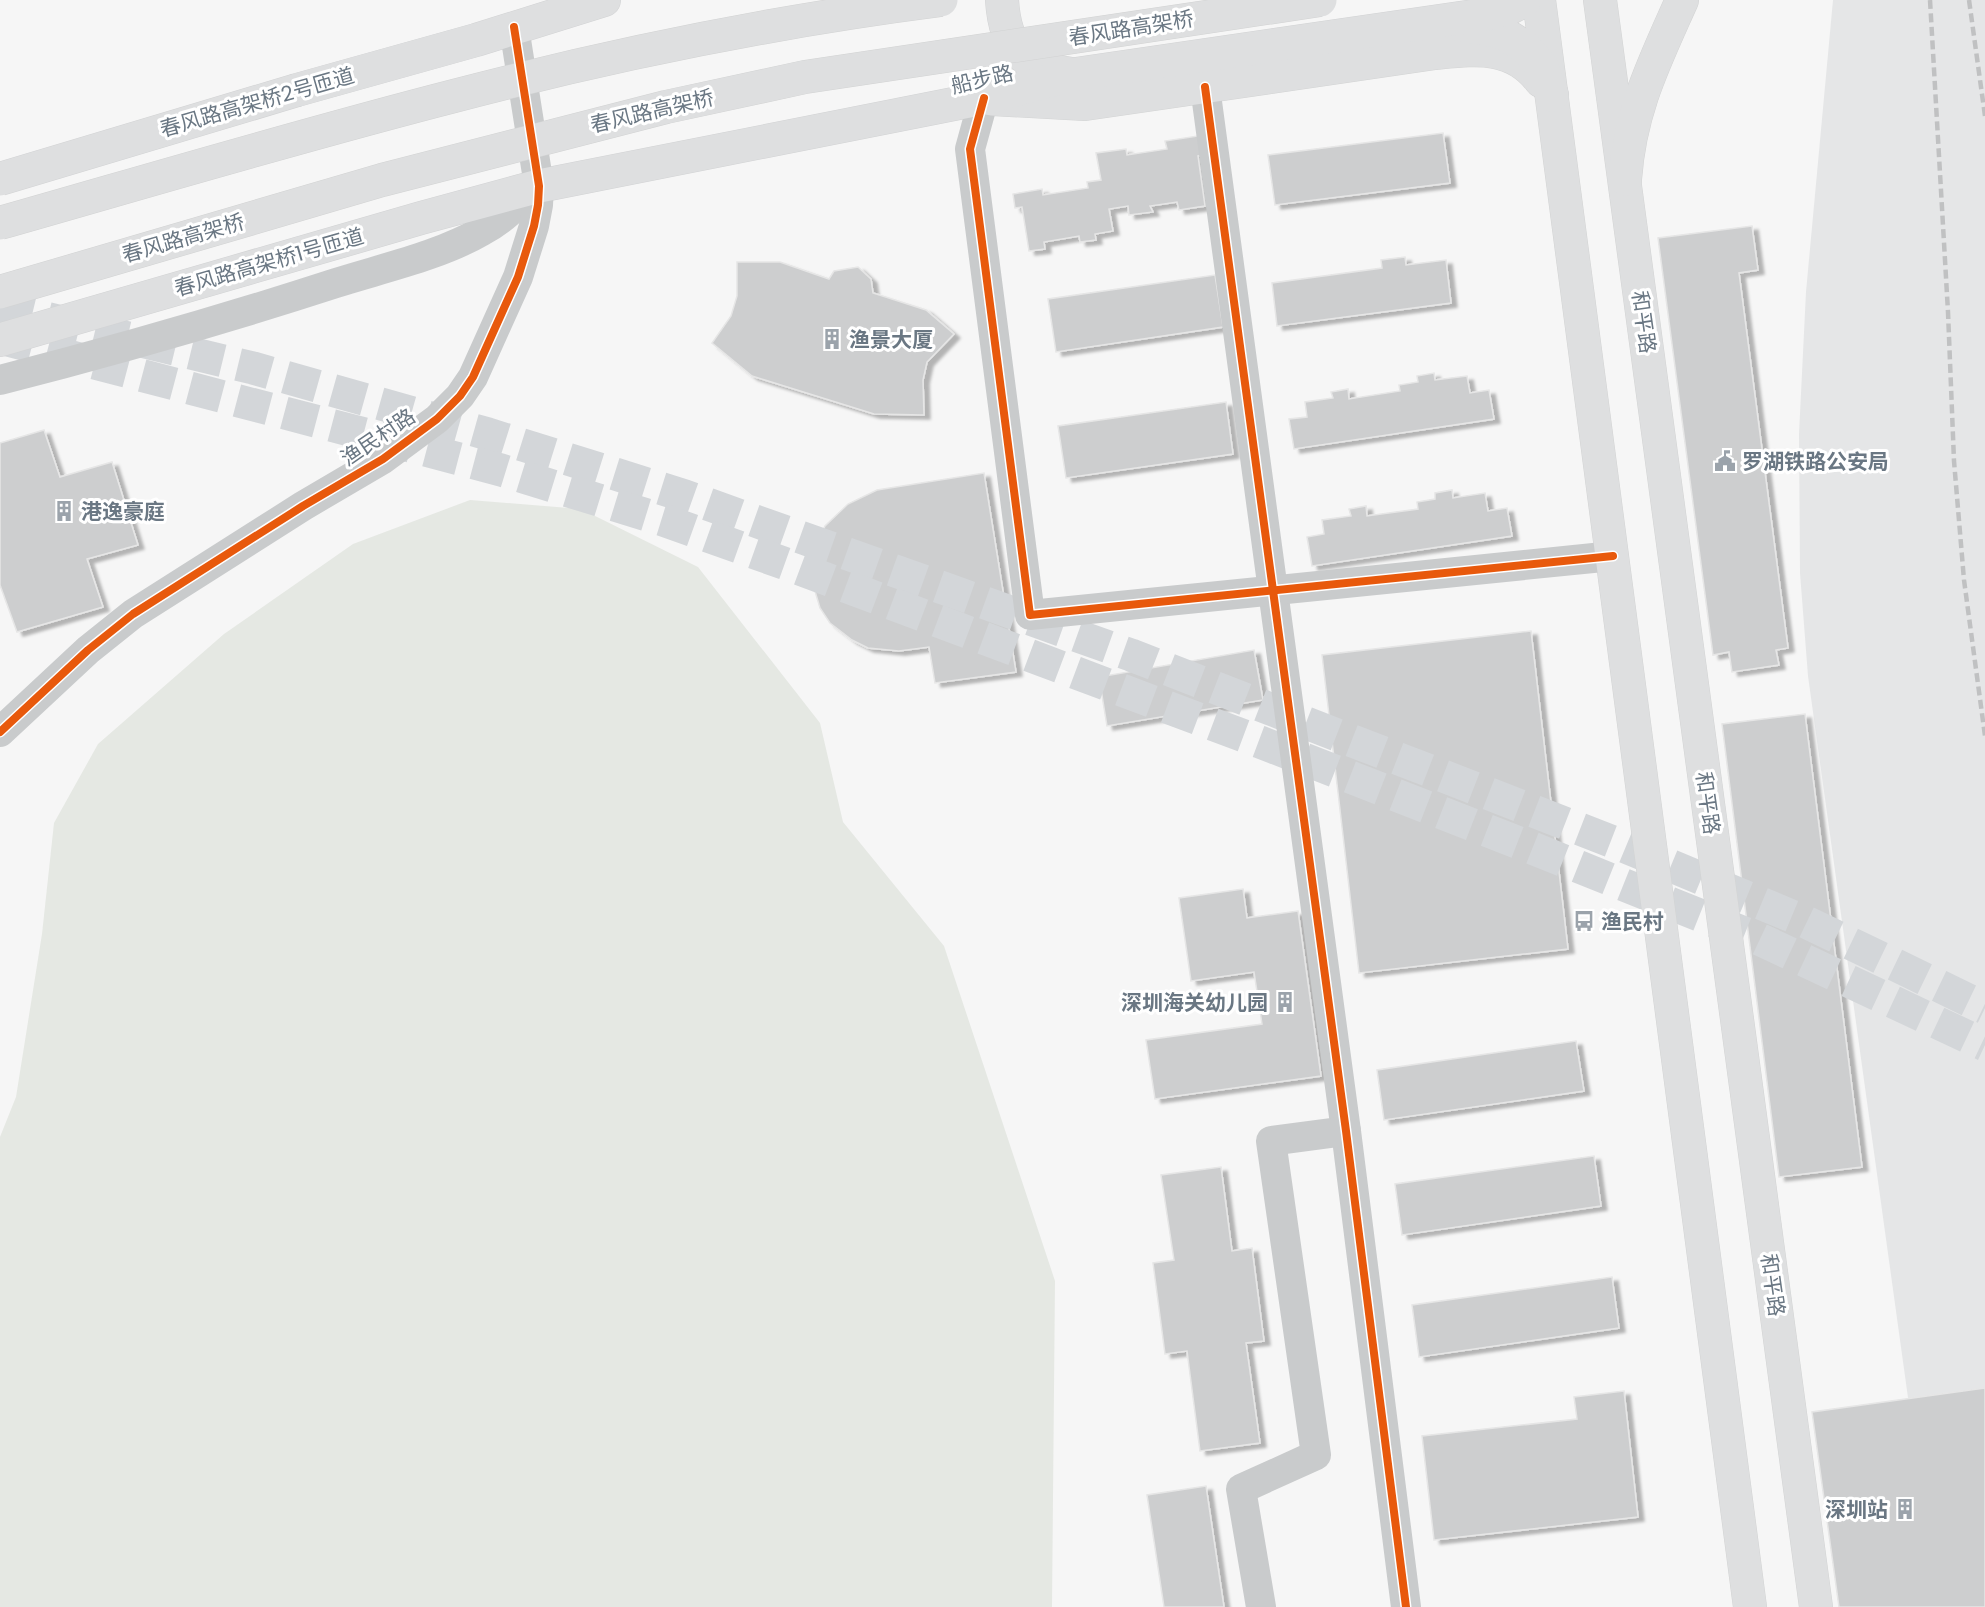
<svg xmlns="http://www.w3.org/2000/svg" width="1985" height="1607" viewBox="0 0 1985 1607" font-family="Poppins,'Noto Sans SC',sans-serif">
<defs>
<filter id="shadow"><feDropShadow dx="6" dy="4" stdDeviation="1.5" flood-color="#0004"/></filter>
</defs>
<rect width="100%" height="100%" fill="#f6f6f6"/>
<polygon fill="#e5e6e7" points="1833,0 1985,0 1985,1607 1937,1607 1808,676 1800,573 1799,434 1806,292"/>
<polygon fill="#e5e8e3" points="470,500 581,509 698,567 820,723 843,822 944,946 1055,1281 1052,1607 0,1607 0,1137 16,1097 42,934 54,823 98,744 224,634 353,544"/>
<g fill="#cdcecf" stroke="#e6e6e6" stroke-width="1.5" filter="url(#shadow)">
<polygon points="1443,133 1450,183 1275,205 1268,155"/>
<polygon points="1204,135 1206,155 1198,156 1205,206 1179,210 1177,202 1150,206 1153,212 1129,215 1128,206 1109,209 1113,231 1095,234 1096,240 1080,242 1079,236 1044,242 1045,249 1029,251 1022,207 1015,208 1013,194 1042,189 1043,195 1088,188 1087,182 1101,180 1096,153 1126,149 1127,155 1167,149 1165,141"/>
<polygon points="1752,226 1758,270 1739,273 1788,648 1776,650 1779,665 1732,672 1729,652 1713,655 1658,238"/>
<polygon points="1405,257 1406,265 1446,260 1451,303 1277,326 1272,283 1382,268 1381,260"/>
<polygon points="737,262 780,262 829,279 834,271 858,267 871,279 873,293 926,310 954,334 927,362 923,380 924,415 874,414 752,376 712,343 731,316 737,296"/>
<polygon points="1215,275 1223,327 1056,352 1048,299"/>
<polygon points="1434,373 1435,380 1467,376 1470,393 1489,390 1494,419 1294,449 1289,419 1307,417 1305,402 1333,398 1331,392 1348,389 1349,399 1400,391 1399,385 1418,382 1417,376"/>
<polygon points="1226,402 1233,454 1066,478 1058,426"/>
<polygon points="44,430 60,477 112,462 138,545 87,559 103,607 17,632 0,585 0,443"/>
<polygon points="984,473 1016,672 935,683 929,647 899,651 868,648 852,640 830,623 820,608 812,581 814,551 825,526 848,504 877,490"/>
<polygon points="1452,490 1453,498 1485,493 1488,511 1507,508 1512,536 1312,566 1307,537 1324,534 1322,520 1351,516 1349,509 1366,506 1367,516 1418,509 1417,502 1435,499 1435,493"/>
<polygon points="1531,631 1568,949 1359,973 1322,655"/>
<polygon points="1254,650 1263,700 1107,726 1099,677"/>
<polygon points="1805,714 1862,1167 1779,1177 1722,724"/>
<polygon points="1243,889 1247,918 1298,911 1321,1076 1155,1099 1146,1040 1262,1024 1254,972 1191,981 1179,898"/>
<polygon points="1576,1041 1584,1091 1384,1120 1377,1070"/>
<polygon points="1594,1156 1601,1206 1402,1235 1395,1184"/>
<polygon points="1221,1167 1232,1251 1252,1248 1264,1341 1246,1343 1260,1443 1200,1451 1187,1351 1165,1354 1153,1263 1174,1260 1161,1175"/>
<polygon points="1612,1277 1619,1328 1419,1357 1412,1305"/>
<polygon points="1985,1388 1985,1607 1839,1607 1812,1412"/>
<polygon points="1624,1391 1638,1517 1434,1540 1422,1436 1577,1419 1574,1397"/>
<polygon points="1206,1486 1224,1607 1164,1607 1147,1495"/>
</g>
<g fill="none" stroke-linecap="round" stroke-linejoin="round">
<g stroke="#d3d6d9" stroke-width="33" stroke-dasharray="33 16" stroke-linecap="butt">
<polyline points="0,307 253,368 488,434 685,496 1131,655 1621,845 1806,922 1985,1008"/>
<polyline points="0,338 501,470 663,520 789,565 1260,742 1527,846 1759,939 1985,1045"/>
</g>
<defs>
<g id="secondary">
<polyline points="1539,0 1750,1607"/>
<polyline points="1600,0 1816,1607"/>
<path d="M992 99 1085 104 1435 53C1477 49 1513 44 1541 81"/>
</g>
<g id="primary">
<path d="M1002 0C1005 49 1024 68 1072 74"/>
<polyline points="1461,25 1501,32 1525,47 1542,67 1552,95"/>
<polyline points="297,90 476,40 604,0"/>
<polyline points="0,340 421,218 539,186 984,98 1076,74 1488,14 1510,8 1525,0"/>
</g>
<path id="trunk" d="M1625 179C1630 110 1654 63 1682 0"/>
</defs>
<use href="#secondary" stroke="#d3d4d4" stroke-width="34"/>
<use href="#primary" stroke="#d2d3d4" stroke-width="34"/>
<use href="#trunk" stroke="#d2d3d3" stroke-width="34"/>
<g stroke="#c9cbcc" stroke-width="30">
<polyline points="1205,87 1346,1131 1406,1607"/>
<polyline points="984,98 970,149 1030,615 1613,556"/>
<path d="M0 380C113 351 225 319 336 283 383 268 439 256 482 231 503 220 520 202 539 186"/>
<polyline points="0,732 88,650 133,614 303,506 383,459 437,419 460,396 473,377 518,277 534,226 538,205 539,186 514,27"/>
<polyline points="1261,1607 1241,1489 1316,1455 1271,1141 1346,1131"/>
</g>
<use href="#secondary" stroke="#dedfe0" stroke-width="33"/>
<use href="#primary" stroke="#dedfe0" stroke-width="33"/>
<use href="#trunk" stroke="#dedfe0" stroke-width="33"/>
<g stroke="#c0c1c2" stroke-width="4.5" stroke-dasharray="9 4.5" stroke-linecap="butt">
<polyline points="1930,0 1948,312 1954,461 1964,580 1985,736"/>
<polyline points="1969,0 1985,116"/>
</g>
<defs>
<polyline id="primary-bridge" points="0,179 297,90"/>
<g id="trunk-bridge">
<path d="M0 223C151 180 302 135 454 96 614 54 777 21 941 0"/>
<polyline points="0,292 382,180 666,107 805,77 1320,0"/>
</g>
</defs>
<use href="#primary-bridge" stroke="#d2d3d4" stroke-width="34" stroke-linecap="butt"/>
<use href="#trunk-bridge" stroke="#d2d3d3" stroke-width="34" stroke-linecap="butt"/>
<use href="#primary-bridge" stroke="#dedfe0" stroke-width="33"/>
<use href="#trunk-bridge" stroke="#dedfe0" stroke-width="33"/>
<defs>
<g id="cycleway">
<polyline points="1205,87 1346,1131 1406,1607"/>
<polyline points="984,98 970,149 1030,615 1613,556"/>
<polyline points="0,732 88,650 133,614 303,506 383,459 437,419 460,396 473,377 518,277 534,226 538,205 539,186 514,27"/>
</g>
</defs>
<use href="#cycleway" stroke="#fff" stroke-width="11"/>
<use href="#cycleway" stroke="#e8590c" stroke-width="8"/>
</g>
<defs>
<symbol id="building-bare" viewBox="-9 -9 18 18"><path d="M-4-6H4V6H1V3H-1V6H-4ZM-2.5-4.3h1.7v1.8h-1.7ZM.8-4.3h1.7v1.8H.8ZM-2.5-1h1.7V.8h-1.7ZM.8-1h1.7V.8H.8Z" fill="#9ba3ab" stroke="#fff" stroke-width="2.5" paint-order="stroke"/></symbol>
<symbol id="civic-bare" viewBox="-9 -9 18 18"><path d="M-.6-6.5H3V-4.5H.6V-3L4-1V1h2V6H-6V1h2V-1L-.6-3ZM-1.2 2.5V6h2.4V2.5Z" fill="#9ba3ab" stroke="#fff" stroke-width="2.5" paint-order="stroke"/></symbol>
<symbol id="bus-bare" viewBox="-9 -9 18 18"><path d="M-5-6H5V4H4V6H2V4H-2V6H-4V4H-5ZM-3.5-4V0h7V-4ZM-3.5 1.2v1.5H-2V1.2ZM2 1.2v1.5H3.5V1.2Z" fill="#9ba3ab" stroke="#fff" stroke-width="2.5" paint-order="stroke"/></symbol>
</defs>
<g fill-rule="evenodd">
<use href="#building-bare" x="817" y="324" width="30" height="30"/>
<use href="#civic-bare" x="1710" y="446" width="30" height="30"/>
<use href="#building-bare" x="49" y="496" width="30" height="30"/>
<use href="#bus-bare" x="1569" y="906" width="30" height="30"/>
<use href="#building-bare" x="1270" y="987" width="30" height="30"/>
<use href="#building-bare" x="1890" y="1494" width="30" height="30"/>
</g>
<g text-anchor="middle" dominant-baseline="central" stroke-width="6" stroke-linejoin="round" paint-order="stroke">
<g font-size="21" fill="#6a7783" stroke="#fff">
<text transform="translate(1131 28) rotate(-9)">春风路高架桥</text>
<text transform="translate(982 79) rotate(-13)">船步路</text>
<text transform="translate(257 102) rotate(-16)">春风路高架桥2号匝道</text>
<text transform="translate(652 111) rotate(-13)">春风路高架桥</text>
<text transform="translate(183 238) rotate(-16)">春风路高架桥</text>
<text transform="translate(269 262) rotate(-16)">春风路高架桥1号匝道</text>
<text transform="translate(1644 322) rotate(82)">和平路</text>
<text transform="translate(378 437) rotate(-34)">渔民村路</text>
<text transform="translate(1708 803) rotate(82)">和平路</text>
<text transform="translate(1773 1285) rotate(82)">和平路</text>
</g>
<g font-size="21" font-weight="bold" fill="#6a7783" stroke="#fff" text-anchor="start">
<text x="849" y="339">渔景大厦</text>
<text x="1742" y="461">罗湖铁路公安局</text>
<text x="81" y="511">港逸豪庭</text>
<text x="1601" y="921">渔民村</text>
<text x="1268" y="1002" text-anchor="end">深圳海关幼儿园</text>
<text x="1888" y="1509" text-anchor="end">深圳站</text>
</g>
</g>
</svg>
